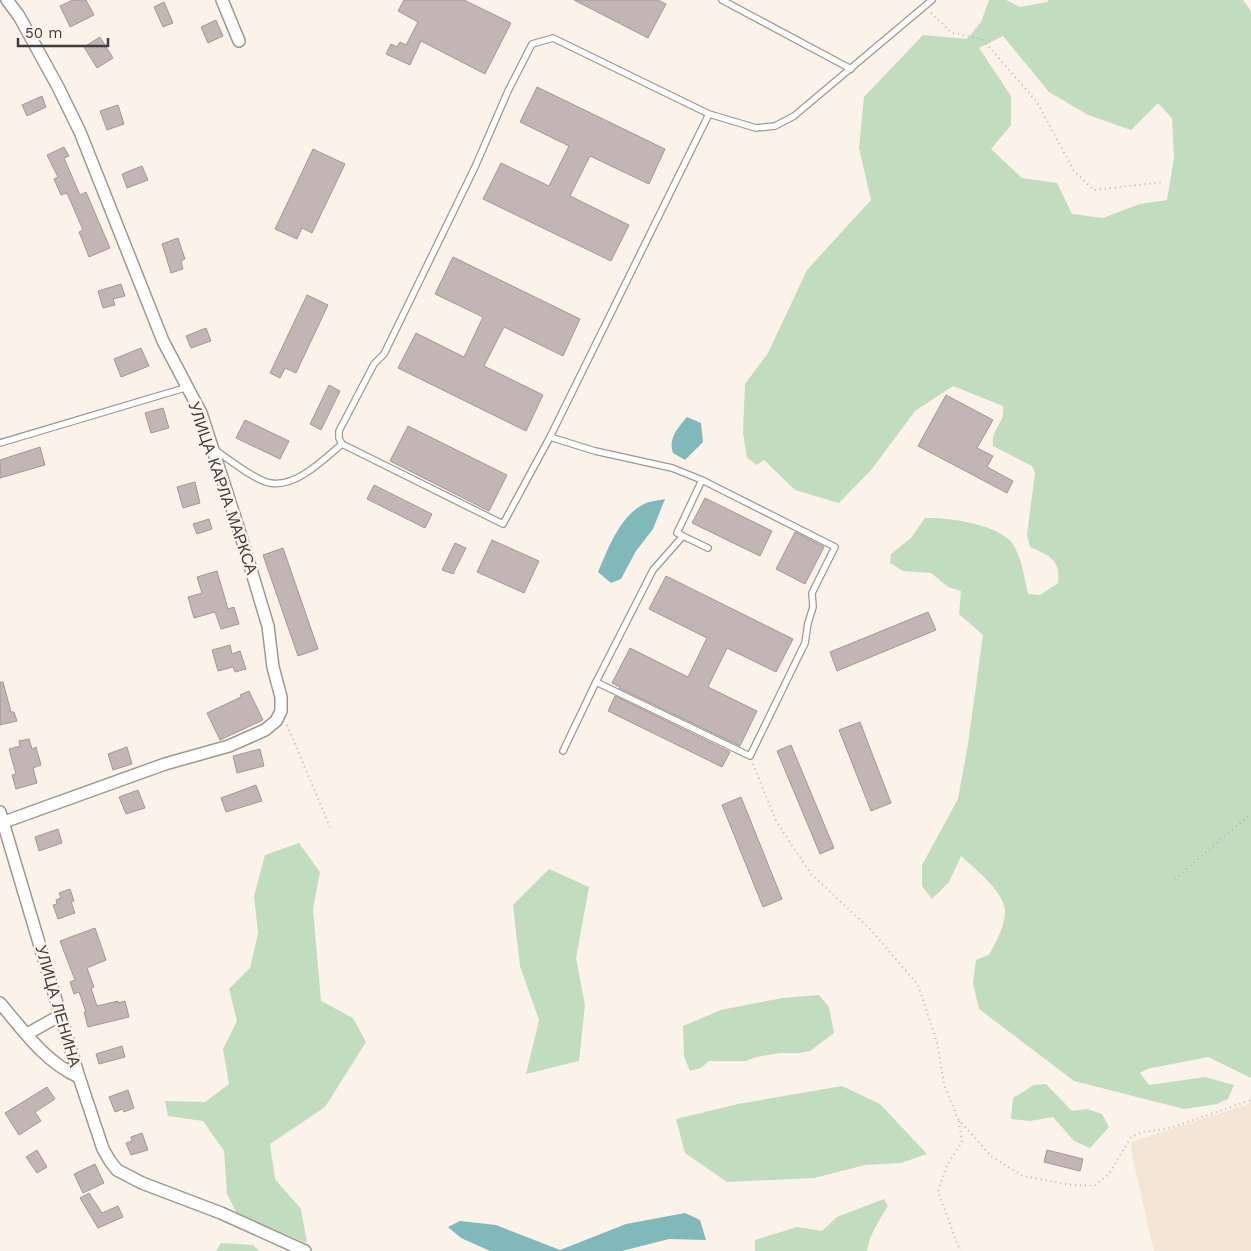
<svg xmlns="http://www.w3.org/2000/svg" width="1251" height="1251" viewBox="0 0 1251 1251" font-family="'Work Sans',sans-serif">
<rect width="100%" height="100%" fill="#fbf3ea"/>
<polygon fill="#f3e6d7" points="1251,1103 1251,1251 1154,1251 1133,1160 1131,1142"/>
<g fill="#c1dcbf" fill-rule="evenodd">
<path d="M989 0H1006L1020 7 1047 2 1049 0H1243L1251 11V1078L1208 1057 1147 1069 1140 1073 1149 1085 1205 1077 1234 1085 1228 1099 1217 1104 1184 1109 1074 1081 979 1009 973 983 976 960 989 955C996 942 1005 926 1005 911 1004 891 975 869 961 856L949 882 932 899 922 886V865L958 799 968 744 983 635 959 614 961 591 948 587 931 573 903 571 890 563 891 554 911 538 925 518C947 517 998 524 1012 543 1022 557 1024 577 1028 594L1040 595 1058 583C1061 560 1049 555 1030 547L1027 535 1035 473 1032 466 993 446C991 427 1006 424 1003 406L953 386 915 411 872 469 839 503 795 490 764 460 757 465 747 458 743 433 745 384 768 353 807 270 871 200 859 148 864 97 923 35 967 39 981 22ZM1003 36 1049 92 1088 115 1131 130 1158 103 1172 118 1174 158 1167 200 1140 204 1103 218 1072 214 1057 183 1022 178 991 149 1011 125V96L979 48Z"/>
<polygon points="299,843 320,872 313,909 321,1001 353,1018 366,1042 325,1107 270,1144 275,1179 301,1209 307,1243 237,1214 227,1194 224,1151 203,1121 168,1116 165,1101 205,1102 229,1084 223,1049 237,1021 229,989 250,968 258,933 254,896 265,855"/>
<polygon points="549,869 589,887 576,958 585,1005 579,1061 526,1074 539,1020 520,966 513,905"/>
<polygon points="819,995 829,1007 834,1033 810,1051 799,1053 780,1053 756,1057 746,1061 709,1061 701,1068 690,1071 684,1056 683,1026 721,1010 782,998"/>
<polygon points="1046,1084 1072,1111 1087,1109 1102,1114 1109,1127 1090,1148 1074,1141 1053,1117 1030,1121 1011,1119 1013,1098 1034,1085"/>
<polygon points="842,1086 880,1104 927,1154 901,1163 865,1165 814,1178 727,1182 685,1153 676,1119 738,1104"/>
<path d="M884 1199 888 1206C880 1219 869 1235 867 1251H755V1240L797 1227 822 1231 837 1217Z"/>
<polygon points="221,1243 253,1245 259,1251 216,1251"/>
</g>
<g fill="#81b8ba">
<path d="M687 417 701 423 703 442 685 460 673 453C668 438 678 428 687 417Z"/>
<path d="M665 499 653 529 636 551 621 579 611 583 598 572C609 547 620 515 646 503 652 501 660 500 665 499Z"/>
<polygon points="685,1213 700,1220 706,1240 669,1239 622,1251 490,1251 461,1238 448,1227 460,1221 496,1225 560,1250 626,1224"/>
</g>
<g fill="#c2b5b3" stroke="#a49897">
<polygon points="73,0 86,0 94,15 70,27 60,6"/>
<polygon points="404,0 464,0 511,23 485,74 421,41 410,65 386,54 391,44 397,47 400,42 406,45 418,22 398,11"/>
<polygon points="574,0 658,0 666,4 648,38"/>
<polygon points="164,2 173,23 163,27 154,7"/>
<polygon points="216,20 223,36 208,43 201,27"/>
<polygon points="100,37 113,58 97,68 84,47"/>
<polygon points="537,87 665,149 649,184 590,156 570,196 629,225 611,261 483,199 501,163 549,186 569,146 520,122"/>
<polygon points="42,96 46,107 27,116 22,105"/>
<polygon points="118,105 124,124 107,130 100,111"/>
<polygon points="64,147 69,156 64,158 80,195 86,192 110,248 89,257 79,232 83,230 67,193 61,195 54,179 58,177 47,155"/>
<polygon points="313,149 345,164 312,233 302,228 297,239 275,229"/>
<polygon points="142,166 148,180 127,188 122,174"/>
<polygon points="178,238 185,259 181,261 183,269 171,273 162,244"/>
<polygon points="453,257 580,319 563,356 504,327 484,366 543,395 526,431 398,368 416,333 464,357 483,317 435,294"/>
<polygon points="121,284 125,296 113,299 115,305 103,308 98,291"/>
<polygon points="307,295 328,305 296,373 285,368 280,378 270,373"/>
<polygon points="206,328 211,341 191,348 186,336"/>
<polygon points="141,348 149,366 121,377 114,359"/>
<polygon points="329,385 340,391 321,430 310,424"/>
<polygon points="946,395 993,420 977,448 993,456 987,467 1013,481 1007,493 918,446"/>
<polygon points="163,408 169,428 151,433 145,413"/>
<polygon points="245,420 289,441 280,459 236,438"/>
<polygon points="408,426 507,475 489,511 390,461"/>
<polygon points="40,447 45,465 0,478 0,460"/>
<polygon points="195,482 200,503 183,508 177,487"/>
<polygon points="374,485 432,514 425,528 367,499"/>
<polygon points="705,498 772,531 760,556 692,523"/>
<polygon points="209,519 212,529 197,534 193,524"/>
<polygon points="795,532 824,547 805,584 776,569"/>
<polygon points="492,540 539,561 524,593 477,572"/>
<polygon points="455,543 466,548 453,574 442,570"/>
<polygon points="283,548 318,649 298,656 263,555"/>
<polygon points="217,571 228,609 234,607 239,624 221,629 215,612 194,618 188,597 202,593 197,577"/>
<polygon points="666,576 793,639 776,672 727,648 708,687 757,711 740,746 619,688 620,687 612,683 630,648 688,677 707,638 649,609"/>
<polygon points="928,612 936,630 837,671 830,652"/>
<polygon points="230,645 232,654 240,651 246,669 235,672 233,667 218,671 212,650"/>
<polygon points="0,682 3,682 11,712 14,712 17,721 0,725"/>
<polygon points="249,691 263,720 220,740 207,713 241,697 240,695"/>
<polygon points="615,696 730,752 722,767 608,711"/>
<polygon points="860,722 891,803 871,811 839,730"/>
<polygon points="29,739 32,749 36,747 41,765 33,768 37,783 16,789 12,775 16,774 9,749 20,746 19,741"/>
<polygon points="791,745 834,848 820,854 777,751"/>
<polygon points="127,747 132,764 113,770 108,754"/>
<polygon points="260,749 264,766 237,773 233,756"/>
<polygon points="256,785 262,801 226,812 221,798"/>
<polygon points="138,790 145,808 126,814 119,797"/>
<polygon points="741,797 782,899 763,907 722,805"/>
<polygon points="58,829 62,843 39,851 35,837"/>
<polygon points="70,889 74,901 71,902 75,913 58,919 53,905 57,904 56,900 61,898 59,893"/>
<polygon points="95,928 106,960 87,968 94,987 91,988 97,1006 118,1001 118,1003 125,1001 129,1017 88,1027 84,1012 86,1012 79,992 74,994 70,982 75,980 60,941"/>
<polygon points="122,1046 125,1057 99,1064 96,1054"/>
<polygon points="47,1087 55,1099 35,1112 41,1121 19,1135 5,1113"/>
<polygon points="128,1090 134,1108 124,1112 123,1109 115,1112 109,1097"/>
<polygon points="142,1133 148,1150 131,1155 126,1143 132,1141 131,1137"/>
<polygon points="37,1150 47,1167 37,1173 26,1157"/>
<polygon points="1047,1150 1083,1159 1080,1171 1044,1162"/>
<polygon points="95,1164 104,1183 83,1193 74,1174"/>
<polygon points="89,1193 102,1213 118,1206 123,1217 98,1228 80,1198"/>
</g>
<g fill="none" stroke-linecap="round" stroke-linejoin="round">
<defs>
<g id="lane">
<polyline points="722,0 851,69"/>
<polyline points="709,114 550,437 503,524 342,444 339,438 339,431 374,364 384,354 475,167 508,91 532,44 553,38 709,114 756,128 775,126 794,116 932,0"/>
<polyline points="550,437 595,451 672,468 702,480 835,547 812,593 813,607 808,623 805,643 750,756 596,682 653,570 683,536 677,533 702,480"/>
<polyline points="0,443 188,387"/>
<path d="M214 449C227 458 256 481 270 483 296 488 324 459 342 444"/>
<polyline points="683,536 708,548"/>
<polyline points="563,751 596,682"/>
</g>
<g id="street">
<polyline points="222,0 239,41"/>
<polyline points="0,812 79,1077 103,1149 110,1161 117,1170 142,1183 221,1213 305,1251"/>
<polyline points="4,822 165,764 229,746 265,730 276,721 281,711 281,697 273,667 268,626 240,533 201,413 163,341 80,132 58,87 19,16 7,0"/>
<path d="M0 1003C23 1030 46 1063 79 1077"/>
<polyline points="27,1034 61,1015"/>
</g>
</defs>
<use href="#lane" stroke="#9f988f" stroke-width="8"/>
<use href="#street" stroke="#9f988f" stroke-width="14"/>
<g stroke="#bab4ad" stroke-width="2" stroke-dasharray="1 4" stroke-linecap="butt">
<polyline points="931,13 952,33 982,39 1037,102 1074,171 1094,190 1164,182"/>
<polyline points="287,725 330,827"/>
<polyline points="753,764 776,821 811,874 870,929 918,985 937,1042 944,1084 958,1119 992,1157 1023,1176 1072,1185 1094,1186 1109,1174 1131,1137 1143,1132 1170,1128 1251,1100"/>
<polyline points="1175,879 1251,814"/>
<polyline points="959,1121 962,1142 947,1165 938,1191 960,1251"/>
</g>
<use href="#lane" stroke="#fff" stroke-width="5.5"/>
<use href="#street" stroke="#fff" stroke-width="11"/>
</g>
<g text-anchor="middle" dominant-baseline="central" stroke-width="5" stroke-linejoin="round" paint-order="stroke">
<g font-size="16" fill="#3f3c39" stroke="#fbf3ea">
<text transform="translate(223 488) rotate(71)">УЛИЦА КАРЛА МАРКСА</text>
<text transform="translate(58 1006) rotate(74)">УЛИЦА ЛЕНИНА</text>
</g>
</g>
<path d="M18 38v8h90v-8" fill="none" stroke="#3f3c39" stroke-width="2.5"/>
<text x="25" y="38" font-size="15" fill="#3f3c39" stroke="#fbf3ea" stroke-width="4" paint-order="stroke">50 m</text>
</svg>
